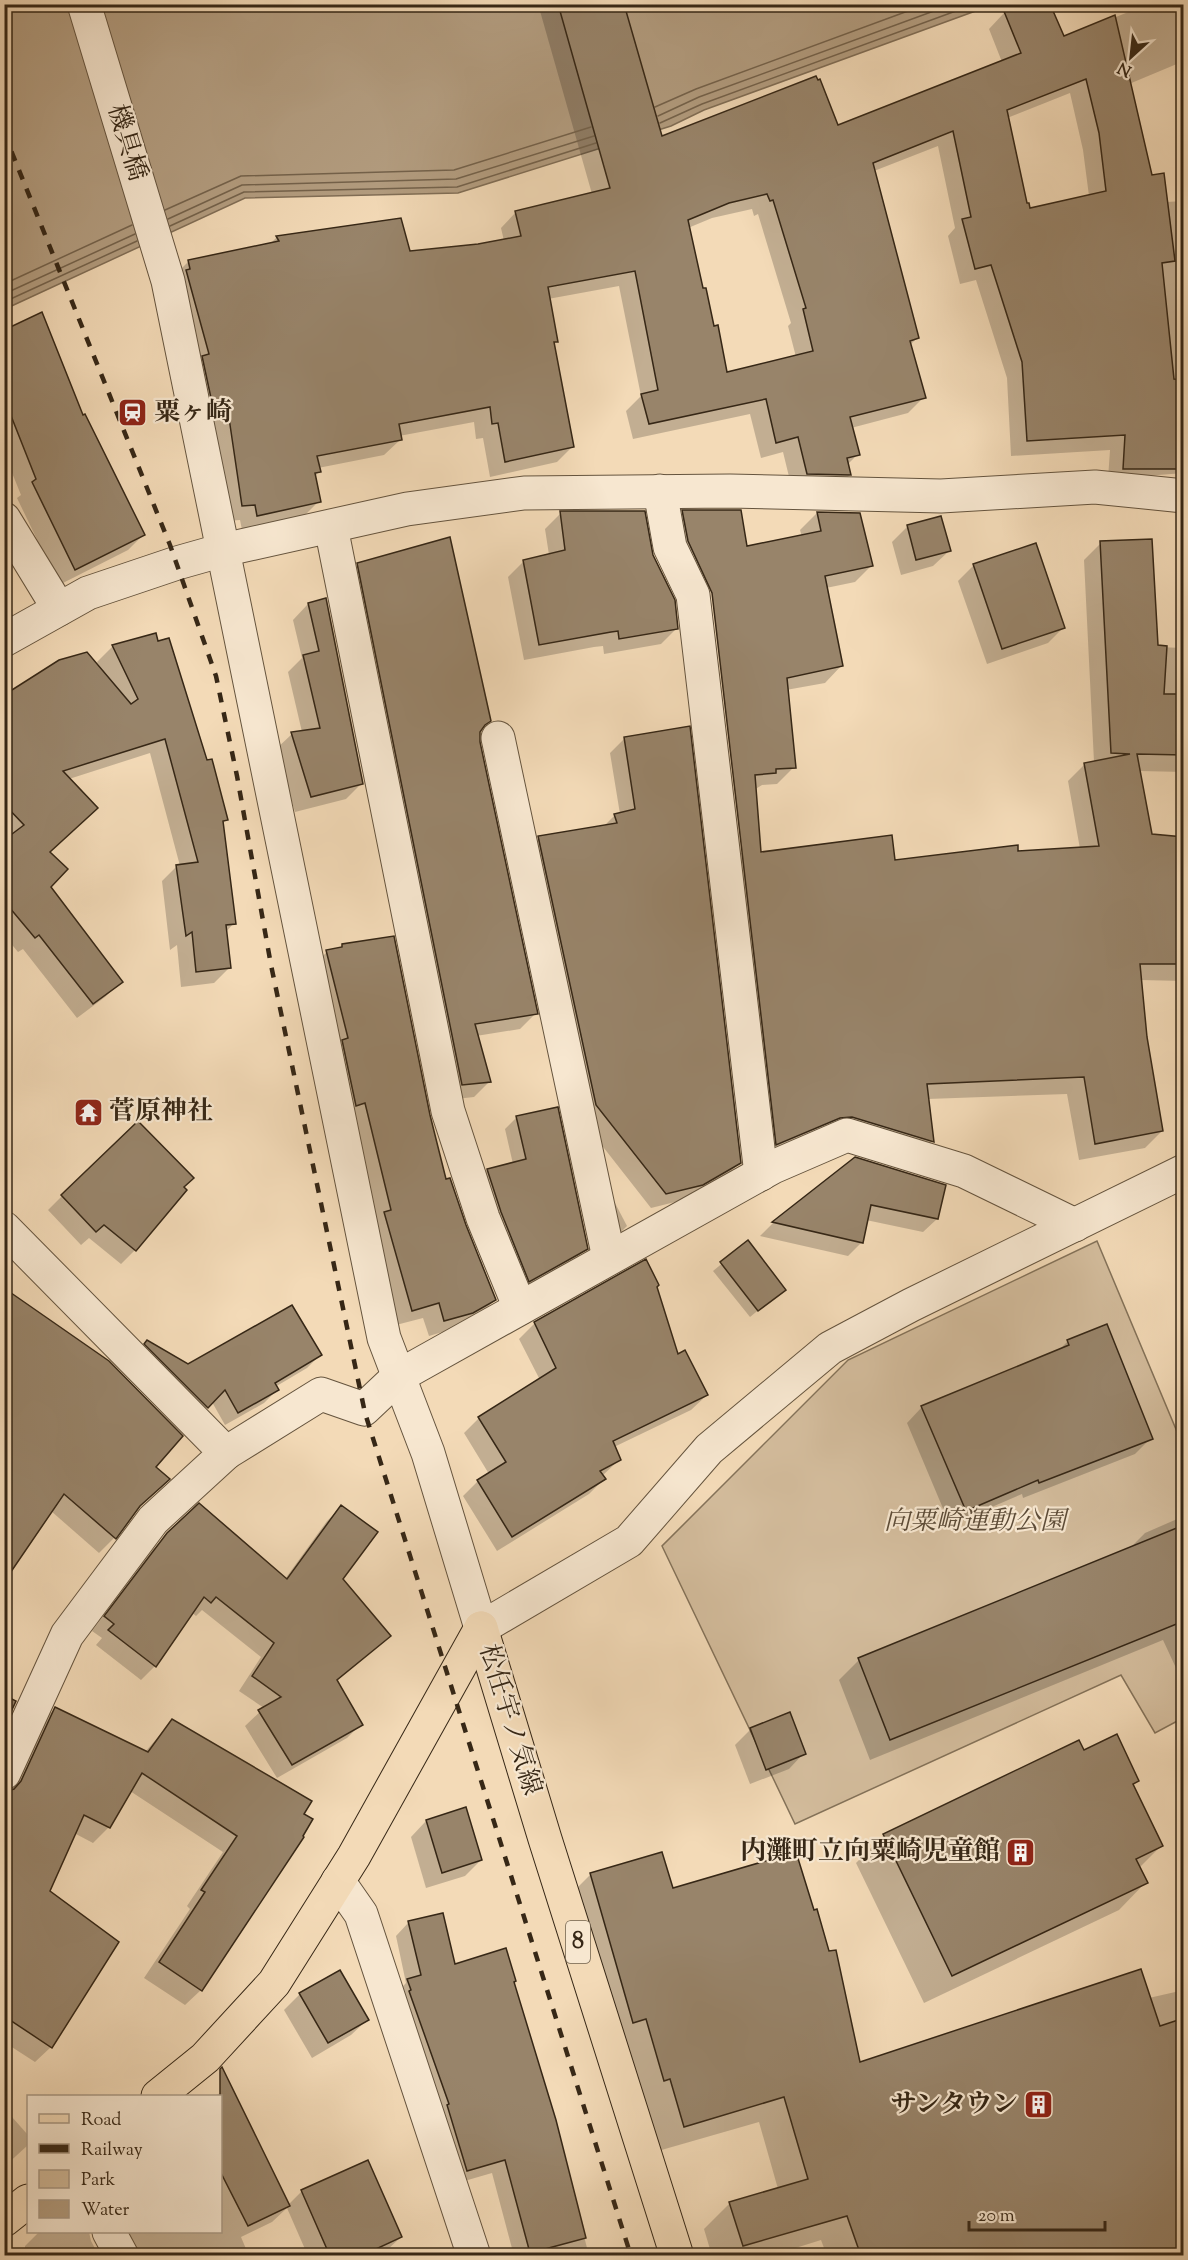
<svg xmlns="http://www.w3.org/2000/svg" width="1188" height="2260" viewBox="0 0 1188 2260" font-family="'Sorts Mill Goudy','Noto Serif JP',serif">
<rect width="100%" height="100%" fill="#f3dab7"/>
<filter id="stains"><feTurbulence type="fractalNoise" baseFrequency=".00333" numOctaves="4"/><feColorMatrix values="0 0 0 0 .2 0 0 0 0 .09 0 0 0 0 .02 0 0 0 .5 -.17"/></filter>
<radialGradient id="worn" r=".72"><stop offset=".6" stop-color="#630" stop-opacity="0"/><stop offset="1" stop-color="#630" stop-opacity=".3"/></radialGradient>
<polygon fill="#d3bc9c" stroke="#847259" stroke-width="1.5" points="1097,1241 1183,1446 1183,1718 1155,1733 1121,1675 795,1824 662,1546 848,1360"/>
<polygon fill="#b39d80" stroke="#816e56" stroke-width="1.5" points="4,5 992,5 704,110 671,126 458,193 245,198 5,309"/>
<g fill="#0003" fill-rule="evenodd">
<path d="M547 4H623L661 138 838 127 1002 62 989 29 1004 13 1026 4 1063 38 1141 7 1140 4H1184V61L1129 84 1151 177 1166 202 1184 201V473L1108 479 1110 450 1011 456 1007 378 976 280 960 284 948 236 955 228 938 146 874 171 917 338 910 345 924 397 908 413 851 428 858 454 847 465 850 475 834 490 792 489 783 452 761 458 750 414 633 439 626 411 641 396 619 286 548 299 556 341 553 345 573 446 557 462 490 477 483 438 476 439 474 422 399 436 400 440 384 455 318 468 319 472 314 477 319 501 303 517 242 530 240 520 227 521 173 277 189 261 269 245 277 237 409 252 504 241 501 228 516 212 592 194 540 11ZM1070 93 1083 150 1089 196 1029 209 1026 205 1007 118ZM752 209 754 216 758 214 791 323 788 326 796 357 726 374 702 290 688 228 712 218Z"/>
<polygon points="4,331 82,417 143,535 128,550 59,585 17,498 21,495 4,453"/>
<path d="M683 512 745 548 802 537 800 530 817 513 859 514 872 565 855 582 826 588 842 665 825 683 786 690 794 767 777 784 762 785 754 790 760 854 894 862 1080 849 1068 781 1085 764 1094 762 1084 560 1101 543 1157 647 1184 648V772L1139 771 1150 835 1184 839V981L1140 980 1145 1037 1162 1131 1145 1148 1079 1160 1067 1094 928 1099 932 1142 916 1158 834 1133 760 1161 695 610 666 529ZM712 585 743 852 741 853 709 586Z"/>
<polygon points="561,513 652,555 677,628 661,644 604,654 603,646 594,647 524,660 508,577 524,561 549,555 545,529"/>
<polygon points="940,518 949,551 933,566 901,575 892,542 907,527"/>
<polygon points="4,559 12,571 4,578"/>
<polygon points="358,564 490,721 479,731 478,742 536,1013 520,1029 476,1036 489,1082 474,1097 447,1100 342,580"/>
<polygon points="974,565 1064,627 1048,643 987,664 958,581"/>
<polygon points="308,604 362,783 346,799 295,812 276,749 292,734 302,732 288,672 302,658 293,620"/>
<polygon points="155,634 226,820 222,824 234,923 225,933 229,968 214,983 181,987 177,945 170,950 162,881 177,866 180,866 150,753 69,779 49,852 49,886 121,982 105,997 77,1018 23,949 18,952 4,935 4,697 101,669 97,662 113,646"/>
<polygon points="625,738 739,1163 724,1178 687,1199 651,1208 582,1120 524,852 539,838 603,827 615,815 620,814 610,753"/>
<polygon points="343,945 428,1115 445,1180 495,1300 479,1315 456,1328 429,1336 423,1318 396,1325 311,967 327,952 338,950"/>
<polygon points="517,1117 586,1248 574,1261 517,1292 475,1182 487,1170 513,1164 505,1129"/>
<polygon points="855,1159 937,1219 923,1232 866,1220 861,1243 848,1256 760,1236 773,1223"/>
<polygon points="182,1187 135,1250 121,1264 89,1238 81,1245 48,1210 62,1196"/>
<polygon points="615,1203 627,1226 612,1241 601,1217"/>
<polygon points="748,1242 784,1289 750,1317 713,1271"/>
<polygon points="646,1261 677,1356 707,1395 691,1410 614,1447 619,1460 602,1476 604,1479 589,1494 497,1551 463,1496 478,1481 489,1474 464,1433 479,1418 540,1380 519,1339 535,1323"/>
<polygon points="4,1290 154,1467 136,1510 114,1538 99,1553 51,1511"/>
<polygon points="1068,1341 1151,1438 1135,1454 1023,1498 1022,1494 950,1525 907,1423 922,1407 1057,1352"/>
<polygon points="147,1342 188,1365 320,1355 307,1368 275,1387 277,1390 264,1403 225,1425 212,1402 195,1420 134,1355"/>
<polygon points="341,1507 341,1579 389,1636 336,1681 361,1724 347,1738 277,1778 245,1726 264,1708 239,1691 261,1657 202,1610 196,1616 191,1612 155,1666 141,1680 96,1645 102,1638 92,1631 153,1549 168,1534 285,1579 327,1521"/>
<polygon points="1184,1516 1184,1665 1176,1668 1163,1640 870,1760 839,1680 859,1660 1130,1548 1145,1533"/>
<polygon points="55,1709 145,1752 172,1721 310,1802 201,1990 185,2005 144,1978 190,1909 187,1906 223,1852 130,1791 109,1827 93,1843 74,1833 48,1891 51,2047 35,2062 4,2042 4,1793 9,1792 39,1724"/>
<polygon points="789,1714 804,1753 789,1769 750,1784 735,1745 750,1730"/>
<polygon points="1083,1752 1138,1781 1132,1786 1161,1846 1139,1868 1146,1882 1119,1910 924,2003 856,1863 884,1835"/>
<polygon points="426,1821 481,1860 465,1876 426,1888 411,1837"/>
<polygon points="591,1874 672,1890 859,2064 1184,1990 1184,2256 827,2256 821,2240 770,2256 712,2256 704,2229 730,2203 778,2189 759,2122 658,2151 565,1900"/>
<polygon points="409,1922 453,1966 512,1982 555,2120 589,2256 514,2256 492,2173 454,2184 395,1994 406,1983 396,1936"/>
<polygon points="300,1994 367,2020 351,2035 312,2058 284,2010"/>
<polygon points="231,2088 288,2205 302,2191 401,2237 385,2252 378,2256 308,2256 287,2208 272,2222 241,2237 249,2256 118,2256 101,2232 220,2232 220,2096 214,2096"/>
<polygon points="4,2108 28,2135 28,2145 4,2167"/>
<polygon points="39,2232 89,2232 91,2241 99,2256 25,2256 25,2246"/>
</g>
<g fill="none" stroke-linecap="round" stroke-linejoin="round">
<g stroke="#74624b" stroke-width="1.5">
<polyline points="655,107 696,89 927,4"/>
<polyline points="658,116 699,97 953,4"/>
<polyline points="660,123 702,104 975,4"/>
<polyline points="165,210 241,176 454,170 591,127"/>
<polyline points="168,219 242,185 456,179 594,136"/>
<polyline points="170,226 244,192 457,187 596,143"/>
<polyline points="4,284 132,225"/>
<polyline points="4,294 135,234"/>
<polyline points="4,302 137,241"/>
</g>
</g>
<g fill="#98846a" stroke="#362716" stroke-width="1.5" fill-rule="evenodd">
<path d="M558 4H624L662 136 816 76 818 80 820 79 838 125 1021 53 1001 4H1050L1064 36 1115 15 1152 175 1164 173 1175 261 1162 263 1174 379 1184 380 1179 469H1123L1125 435 1027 441 1022 362 991 265 975 269 962 219 971 217 953 131 873 163 919 338 910 341 926 398 850 417 860 455 847 458 851 475 807 474 798 437 776 443 766 399 649 424 641 394 658 390 635 271 548 287 558 342H554L574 447 505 462 498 423 492 424 490 407 399 424 402 440 317 456 321 472 315 473 321 502 257 516 255 505 242 506 229 418 223 419 221 411 214 412 202 356 209 354 186 270 190 269 188 260 279 241 276 236 401 218 410 251 478 244 521 236 515 211 610 188ZM1086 79 1099 133 1106 191 1030 208 1029 203H1027L1007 110ZM767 194 770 201 773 200 806 308 803 309 813 351 727 372 718 325 714 326 706 288H703L688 220 729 203Z"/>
<polygon points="42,312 83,415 85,414 145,535 75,570 32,482 36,479 4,398 4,330"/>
<polygon points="682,510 741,510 747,546 821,531 817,512 860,513 873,566 825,576 843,666 787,678 796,768 776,769 776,773 755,775 761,852 892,835 895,860 1018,845 1018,851 1099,846 1084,763 1130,754 1111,753 1100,541 1152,539 1158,645 1167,646 1164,694 1184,694 1184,755 1137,754 1152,834 1184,837 1184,964 1140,964 1147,1037 1163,1131 1095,1144 1084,1077 927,1084 934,1142 852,1117 840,1118 776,1145 712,593 688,541"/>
<polygon points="560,511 645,511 653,555 675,600 678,629 619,639 618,631 611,632 539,645 523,560 565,550"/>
<polygon points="941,516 951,551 916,560 907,525"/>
<polygon points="450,537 491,721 485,725 480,732 480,742 538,1014 475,1024 491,1082 462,1085 357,563"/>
<polygon points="1036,543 1065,628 1002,649 973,564"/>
<polygon points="326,598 363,784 311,797 291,732 320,728 303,655 319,651 308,603"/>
<polygon points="156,633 158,641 169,638 207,760 212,759 228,820 223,821 236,924 226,925 231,968 196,972 192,932 186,936 176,865 198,862 165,739 63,771 98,808 50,852 68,869 51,887 123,982 93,1004 39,935 35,938 4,901 4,840 24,825 4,804 4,695 59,660 87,652 131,704 138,699 112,645"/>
<polygon points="690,726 741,1163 703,1185 666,1194 596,1105 538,836 617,823 614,814 635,809 624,737"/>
<polygon points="394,936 430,1115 446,1179 450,1178 466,1225 496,1300 473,1313 444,1321 439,1303 412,1311 384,1212 391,1210 365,1103 356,1106 342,1040 348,1038 326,950 342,947 342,944"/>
<polygon points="558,1107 588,1249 529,1282 501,1212 487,1169 526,1159 516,1116"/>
<polygon points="138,1121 194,1178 184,1187 187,1190 136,1251 104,1225 96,1232 61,1195"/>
<polygon points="855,1157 946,1185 938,1219 871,1205 863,1243 772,1222"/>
<polygon points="748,1240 786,1290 758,1311 720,1262"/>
<polygon points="646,1259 659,1285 657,1287 678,1354 685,1350 708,1395 613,1441 621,1460 600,1471 606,1479 512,1537 477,1480 506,1462 478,1417 556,1368 534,1322"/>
<polygon points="4,1288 109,1361 183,1436 156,1467 170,1479 140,1506 116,1539 64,1494 4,1582"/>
<polygon points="292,1305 322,1355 275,1383 279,1390 238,1413 225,1390 208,1408 144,1344 147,1340 188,1364"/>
<polygon points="1107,1324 1153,1439 1039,1483 1038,1480 966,1511 921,1406 1069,1345 1067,1340"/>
<polygon points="199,1503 287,1579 341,1505 378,1532 343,1579 391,1636 337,1680 363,1725 292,1765 258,1710 281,1697 252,1676 274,1643 216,1597 211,1603 204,1597 156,1667 108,1630 114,1624 104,1616 167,1533"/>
<polygon points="1184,1525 1184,1621 890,1740 858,1658"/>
<polygon points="4,1695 16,1701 4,1727"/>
<polygon points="55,1707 148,1752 172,1719 312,1801 304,1814 313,1819 303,1836 304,1837 202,1991 159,1962 205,1892 201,1890 237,1836 142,1773 110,1828 84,1815 50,1891 119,1942 52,2048 4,2016 4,1792 14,1789 21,1781"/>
<polygon points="790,1712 806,1754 766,1770 750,1728"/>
<polygon points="1117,1734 1139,1781 1133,1784 1163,1846 1136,1859 1148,1883 952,1976 883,1834 1079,1740 1084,1750"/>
<polygon points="466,1807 482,1860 442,1873 426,1820"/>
<polygon points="662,1852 673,1888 796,1852 814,1910 817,1909 829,1951 836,1950 860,2062 1141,1969 1160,2026 1184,2018 1184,2256 861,2256 847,2216 743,2246 729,2202 808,2179 784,2097 684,2127 670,2079 664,2081 646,2019 633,2023 590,1873"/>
<polygon points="443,1913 455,1964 506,1948 516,1981 514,1982 556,2120 586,2238 530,2253 505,2160 467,2171 447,2105 449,2104 409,1991 411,1990 407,1979 421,1975 408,1921"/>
<polygon points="340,1970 369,2020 328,2043 299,1993"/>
<polygon points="222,2067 290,2206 248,2226 220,2171 220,2069"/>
<polygon points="368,2160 402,2237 361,2256 330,2256 301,2190"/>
</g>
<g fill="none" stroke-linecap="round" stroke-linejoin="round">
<defs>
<g id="minor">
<polyline points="84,4 168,281 384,1338 428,1453 481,1628 629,1541 709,1449 830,1348 911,1305 1184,1171"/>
<polyline points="660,491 670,547 693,595 761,1174"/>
<polyline points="4,519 59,609"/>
<polyline points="331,527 448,1111 483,1218 520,1308"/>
<polyline points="4,640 88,593 177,563 223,550 407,509 524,493 730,491 941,496 1095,487 1184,496"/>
<polyline points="498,738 609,1258"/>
<polyline points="4,1228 226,1453 153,1520 67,1635 4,1773"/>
<polyline points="226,1453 321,1394 364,1409 399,1376 773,1167 847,1135 964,1171 1075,1225"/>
<polyline points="338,1881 361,1914 474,2256"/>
<polyline points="109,2232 122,2256"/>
</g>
<g id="major">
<polyline points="481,1628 545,1839 677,2256"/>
<polyline points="158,2096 205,2058 274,1983 354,1856 481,1628"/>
<polyline points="4,2220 28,2201"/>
</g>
</defs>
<use href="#minor" stroke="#65543e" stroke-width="35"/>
<use href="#major" stroke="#362716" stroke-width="35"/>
<use href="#minor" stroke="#f7e7d0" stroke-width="33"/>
<use href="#major" stroke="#f3dab7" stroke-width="33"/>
<polyline stroke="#362716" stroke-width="4.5" stroke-dasharray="10 10" stroke-linecap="butt" points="4,133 170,545 216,676 237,776 271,965 365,1413 631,2256"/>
</g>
<defs>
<symbol id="station-square" viewBox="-11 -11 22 22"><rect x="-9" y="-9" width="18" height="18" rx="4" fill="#8f2418" stroke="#f7e7d0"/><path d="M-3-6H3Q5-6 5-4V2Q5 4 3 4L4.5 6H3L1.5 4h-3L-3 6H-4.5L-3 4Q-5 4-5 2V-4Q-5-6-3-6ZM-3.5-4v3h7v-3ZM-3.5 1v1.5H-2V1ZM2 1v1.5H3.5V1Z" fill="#fff"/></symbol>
<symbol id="temple-square" viewBox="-11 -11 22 22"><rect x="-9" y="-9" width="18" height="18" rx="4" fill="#8f2418" stroke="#f7e7d0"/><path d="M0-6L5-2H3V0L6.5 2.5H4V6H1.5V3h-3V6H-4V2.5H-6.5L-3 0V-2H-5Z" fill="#fff"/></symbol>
<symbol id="building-square" viewBox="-11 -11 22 22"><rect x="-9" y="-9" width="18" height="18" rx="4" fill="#8f2418" stroke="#f7e7d0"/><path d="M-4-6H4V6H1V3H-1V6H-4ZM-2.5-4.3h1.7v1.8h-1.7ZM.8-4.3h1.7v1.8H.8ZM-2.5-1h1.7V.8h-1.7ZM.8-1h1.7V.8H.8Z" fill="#fff"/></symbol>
</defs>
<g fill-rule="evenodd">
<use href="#station-square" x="116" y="396" width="33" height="33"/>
<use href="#temple-square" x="72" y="1096" width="33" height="33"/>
<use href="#building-square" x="1004" y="1836" width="33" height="33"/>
<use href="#building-square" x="1022" y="2088" width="33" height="33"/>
</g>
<g text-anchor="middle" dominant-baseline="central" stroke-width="4.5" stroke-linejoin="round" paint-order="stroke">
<rect fill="#f7e7d0" stroke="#70614e" stroke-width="1.5" x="566" y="1921" width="24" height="42" rx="4.5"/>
<g font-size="24" font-weight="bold" fill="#362716">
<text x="578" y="1942">8</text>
</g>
<g font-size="26" fill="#362716" stroke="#f7e7d0">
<text transform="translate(126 143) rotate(73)">機具橋</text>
<text transform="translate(509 1720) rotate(73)">松任宇ノ気線</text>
</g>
<g font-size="26" font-weight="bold" fill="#362716" stroke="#f7e7d0" text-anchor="start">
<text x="154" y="413">粟ヶ崎</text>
<text x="109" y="1112">菅原神社</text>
<text x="1000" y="1852" text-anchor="end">内灘町立向粟崎児童館</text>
<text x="1018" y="2105" text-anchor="end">サンタウン</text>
</g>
<g font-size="26" font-style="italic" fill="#5d4c38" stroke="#f7e7d0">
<text x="975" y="1522">向粟崎運動公園</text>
</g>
</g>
<rect width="1188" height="2260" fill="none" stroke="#f3dab7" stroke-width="24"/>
<rect x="6" y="6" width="1176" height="2248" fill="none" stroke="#362716" stroke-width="3"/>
<rect x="12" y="12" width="1164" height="2236" fill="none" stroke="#362716" stroke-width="1.5"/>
<rect x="27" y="2095" width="195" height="138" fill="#f7e7d0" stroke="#aa9a86" stroke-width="1.5"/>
<rect x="39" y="2114" width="30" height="9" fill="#f3dab7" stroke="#aa9a86" stroke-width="1.5"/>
<text x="81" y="2125" font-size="18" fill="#362716">Road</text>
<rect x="39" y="2144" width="30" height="9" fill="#362716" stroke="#aa9a86" stroke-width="1.5"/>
<text x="81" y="2155" font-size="18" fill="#362716">Railway</text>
<rect x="39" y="2170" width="30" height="18" fill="#d3bc9c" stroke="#aa9a86" stroke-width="1.5"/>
<text x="81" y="2185" font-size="18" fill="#362716">Park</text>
<rect x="39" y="2200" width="30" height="18" fill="#b39d80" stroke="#aa9a86" stroke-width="1.5"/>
<text x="81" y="2215" font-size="18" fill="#362716">Water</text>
<g transform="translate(1131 57) rotate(207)" stroke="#f7e7d0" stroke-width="4.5" paint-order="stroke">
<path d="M0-4.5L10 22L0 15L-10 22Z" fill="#362716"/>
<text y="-9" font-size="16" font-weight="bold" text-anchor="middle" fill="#362716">N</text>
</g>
<path d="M969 2221v9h136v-9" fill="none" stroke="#362716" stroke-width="3"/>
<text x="978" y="2221" font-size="18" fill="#362716" stroke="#f7e7d0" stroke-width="4.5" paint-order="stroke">20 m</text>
<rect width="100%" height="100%" filter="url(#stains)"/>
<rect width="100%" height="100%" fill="url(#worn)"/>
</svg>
